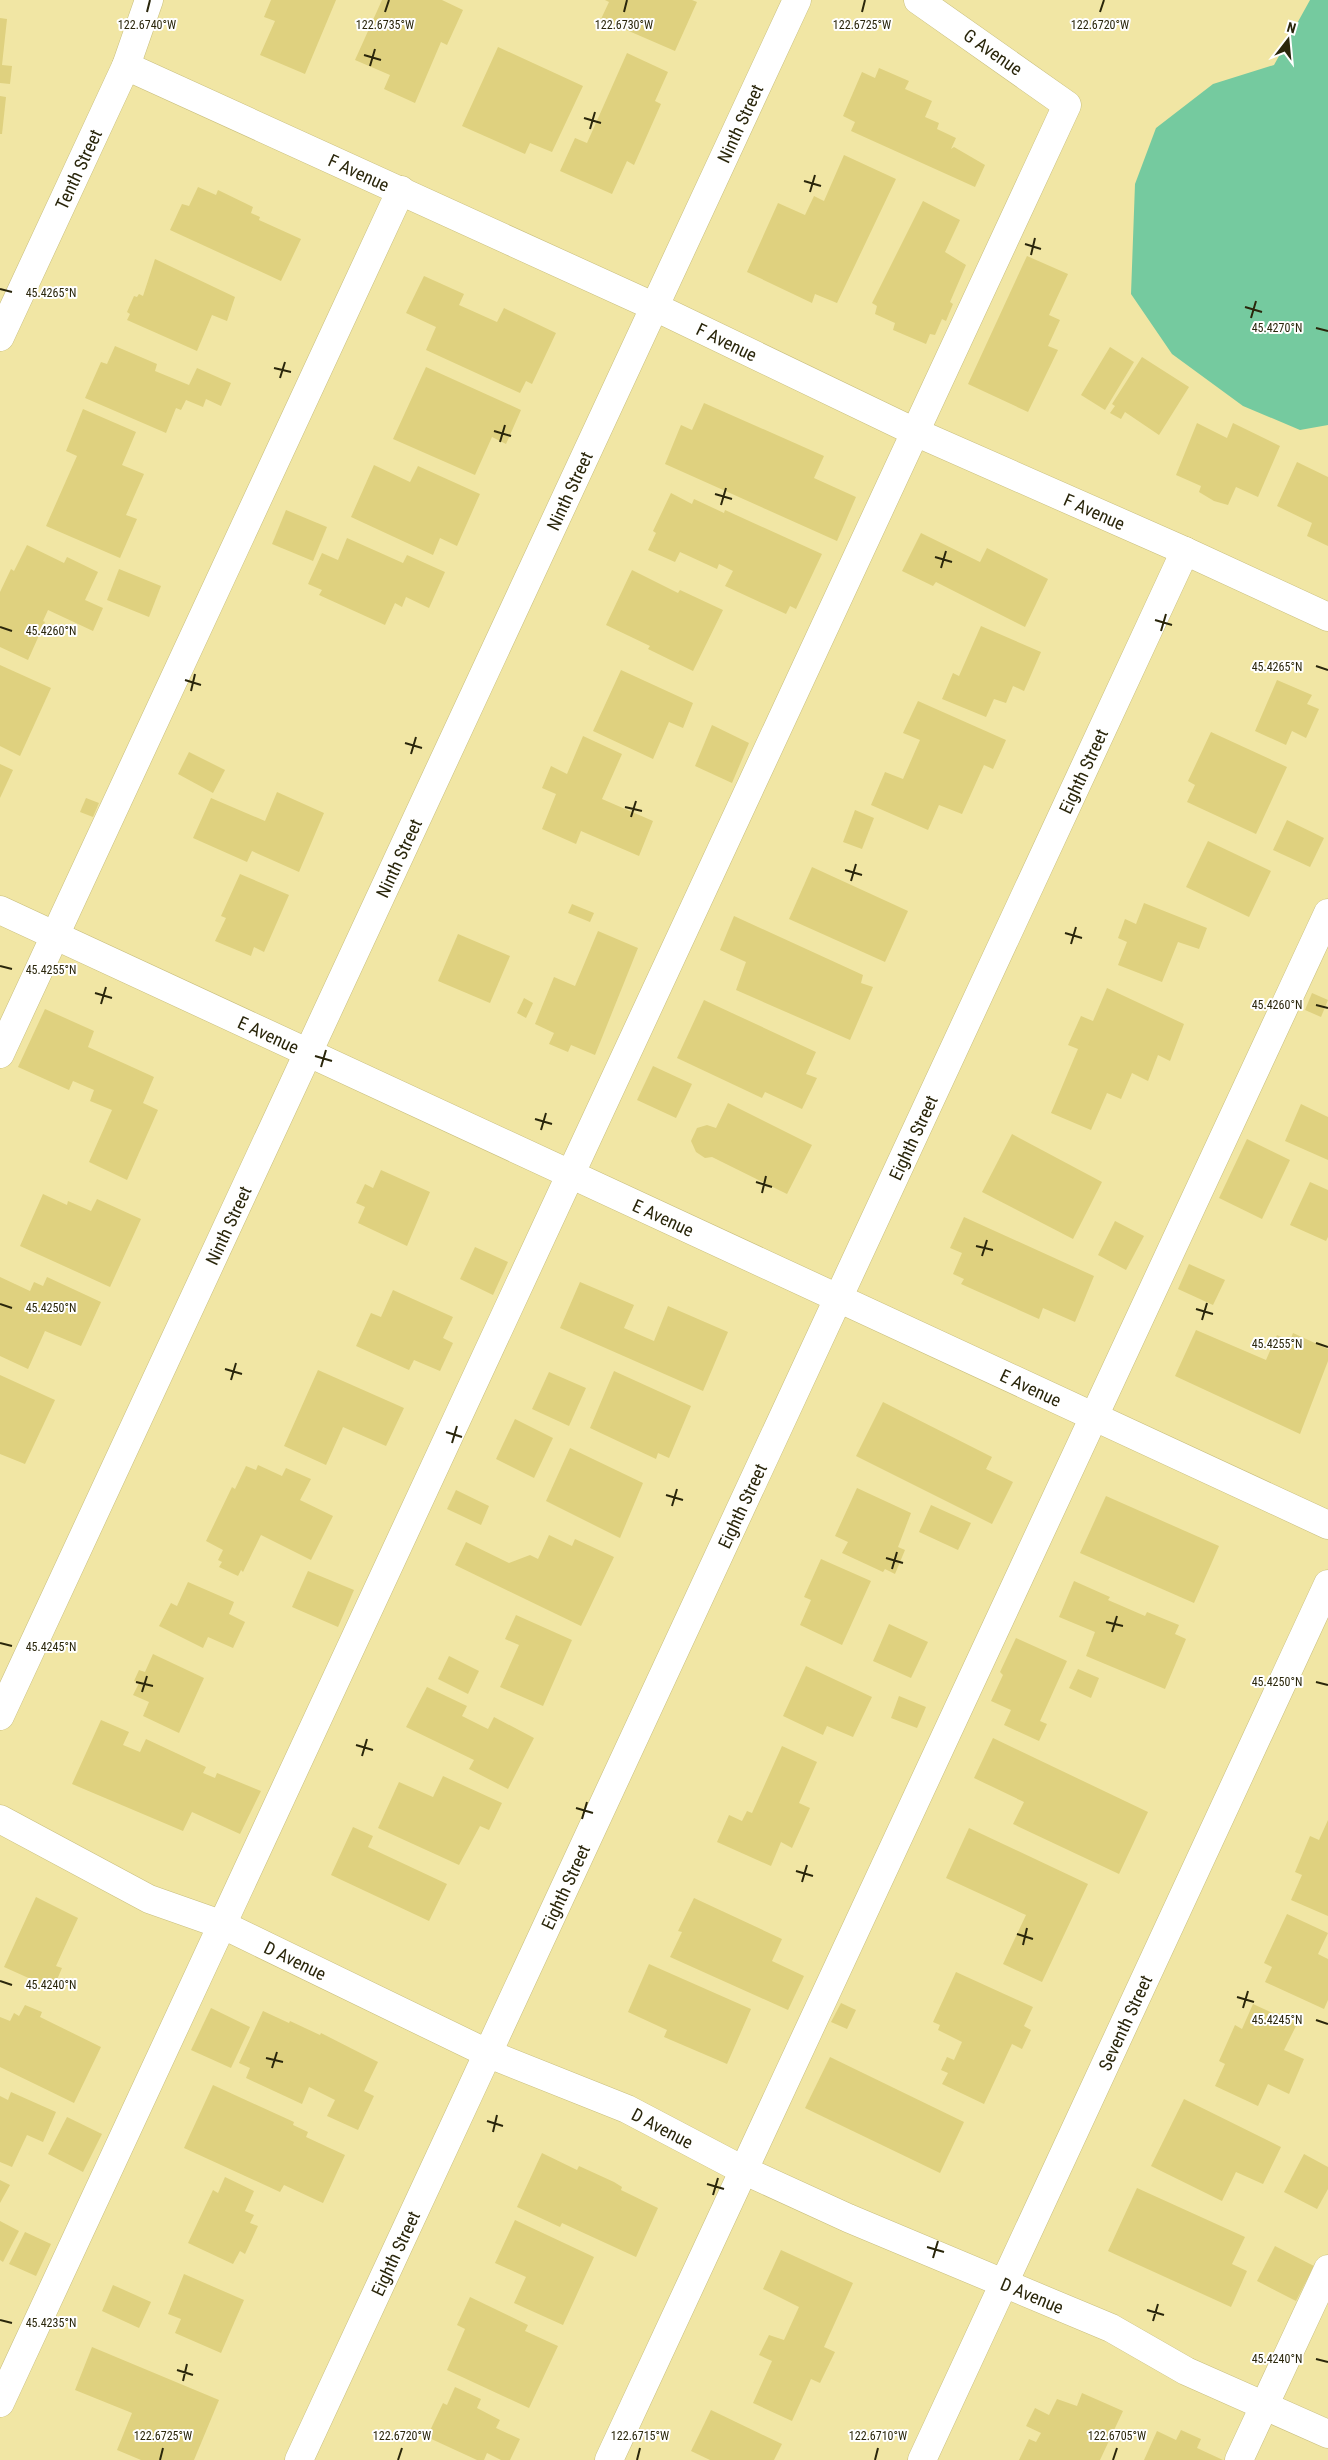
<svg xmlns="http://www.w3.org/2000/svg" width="1328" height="2460" viewBox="0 0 1328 2460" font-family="'Roboto Condensed',sans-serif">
<rect width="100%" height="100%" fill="#f1e6a4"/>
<polygon fill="#75ca9f" points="1310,0 1328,0 1328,425 1300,430 1243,406 1172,354 1131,294 1135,184 1156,128 1213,84 1274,65"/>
<g fill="#dfd17f">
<polygon points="271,0 336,0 305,74 260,55 275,21 264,17"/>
<polygon points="382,0 442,0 463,10 447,45 441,42 415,103 384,89 390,75 355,60"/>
<polygon points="605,0 692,0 697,2 675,51 601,19 609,2"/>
<polygon points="0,18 7,19 2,65 12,66 10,84 0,83"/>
<polygon points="498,47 583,86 552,152 530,143 525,154 462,126"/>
<polygon points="627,53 668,72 655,101 661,104 634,165 627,161 612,194 560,171 575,138 587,143"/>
<polygon points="879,68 909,81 905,89 932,101 925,117 939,123 937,129 956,138 951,149 954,147 985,165 975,187 851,131 855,122 843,116 862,72 875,78"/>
<polygon points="0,96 6,97 2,134 0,134"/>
<polygon points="844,155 896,179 837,303 815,294 812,303 747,272 778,203 805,215 814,196 824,201"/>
<polygon points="198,187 216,195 218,190 253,207 251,213 260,217 259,220 301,239 281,281 170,230 182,204 189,206"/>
<polygon points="923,201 960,220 945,252 966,265 950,302 953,304 946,321 942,319 935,335 930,334 926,344 893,330 895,323 875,314 877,306 872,303"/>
<polygon points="1027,256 1068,274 1049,315 1060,320 1048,346 1058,350 1028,412 968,384"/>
<polygon points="155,259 235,297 227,321 212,315 197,351 127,320 130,314 127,312 134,296 137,297 139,294 143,296"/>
<polygon points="424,276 464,294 459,305 497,322 504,308 556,333 532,384 526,381 520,393 426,350 436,327 406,313"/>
<polygon points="115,346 157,364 155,371 189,385 197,368 231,383 221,406 206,399 203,407 186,400 181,410 176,408 166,433 85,398 101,362 107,364"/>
<polygon points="1110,347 1134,362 1105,410 1081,395"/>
<polygon points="1142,357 1189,387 1159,435 1125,412 1121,419 1110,413 1115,406 1112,404"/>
<polygon points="426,367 521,410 506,444 492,437 475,475 393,439"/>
<polygon points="704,403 824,456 814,478 856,497 837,541 665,464 681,425 692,430"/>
<polygon points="83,409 136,432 122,465 144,474 126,515 137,519 120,558 46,526 77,456 66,451"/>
<polygon points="1197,423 1227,438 1233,423 1280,446 1258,497 1236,487 1228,505 1214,501 1199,492 1201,486 1176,475"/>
<polygon points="1297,462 1328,477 1328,546 1307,536 1312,523 1277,506"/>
<polygon points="374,465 410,482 418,466 480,494 457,546 440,538 433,555 351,517"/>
<polygon points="671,493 692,504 694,499 724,513 725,510 822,554 796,609 790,606 786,614 725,586 733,571 719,564 717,569 680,552 675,562 648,550 656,533 653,531"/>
<polygon points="286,510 327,527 313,561 272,544"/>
<polygon points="921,533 980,562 987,548 1048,579 1025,627 936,582 933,586 902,571"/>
<polygon points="347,538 403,563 407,555 445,572 429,608 406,597 402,607 395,603 385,625 319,595 322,590 308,584 322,553 338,560"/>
<polygon points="27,545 64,563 67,557 98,572 85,600 103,608 93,631 48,610 43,621 45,622 28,660 0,647 0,592 11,569 14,571"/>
<polygon points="119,569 161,586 149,617 107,600"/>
<polygon points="632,570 678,593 680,590 723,610 693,671 648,649 650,646 606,625"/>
<polygon points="981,626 1041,652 1024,691 1013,686 1006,703 994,699 986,717 942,699 953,673 959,676"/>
<polygon points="0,665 51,688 20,756 0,746"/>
<polygon points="621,670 693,703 683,728 669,722 653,759 593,731"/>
<polygon points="1277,680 1312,695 1307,704 1319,709 1306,738 1292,731 1286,745 1255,731"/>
<polygon points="918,701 1006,740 993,769 984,765 962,814 939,805 928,830 871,805 885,772 903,779 920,740 903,733"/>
<polygon points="712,725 749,743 732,783 695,766"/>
<polygon points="1211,732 1287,767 1256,834 1187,802 1195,785 1188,781"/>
<polygon points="583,736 622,754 602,799 653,821 639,856 581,831 576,844 542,829 556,794 542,788 551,766 567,774"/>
<polygon points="189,752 225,770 213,793 178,774"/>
<polygon points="0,764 13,770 0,798"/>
<polygon points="277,792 324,813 299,872 252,851 247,862 193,838 211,798 265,821"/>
<polygon points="86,798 99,803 93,817 80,812"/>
<polygon points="855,810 874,818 862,849 843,842"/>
<polygon points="1287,820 1324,838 1310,867 1273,850"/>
<polygon points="1208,841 1271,871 1249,917 1186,887"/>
<polygon points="812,867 908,911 885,962 789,919"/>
<polygon points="240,874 289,895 264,952 254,947 251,956 215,941 226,918 221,916"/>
<polygon points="1144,903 1207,928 1199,949 1178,942 1162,982 1118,965 1127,942 1118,938 1125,919 1136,924"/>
<polygon points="572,904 594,913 590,922 568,913"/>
<polygon points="734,916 863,975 861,983 873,987 850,1040 736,990 746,962 720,950"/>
<polygon points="598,931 638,948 595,1055 571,1045 568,1052 549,1044 554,1033 535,1024 554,977 575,986"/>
<polygon points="458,934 510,956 490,1003 438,981"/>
<polygon points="1107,988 1184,1024 1170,1061 1158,1055 1148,1081 1132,1073 1121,1099 1107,1093 1091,1130 1051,1113 1078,1049 1068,1045 1081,1016 1093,1021"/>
<polygon points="1312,993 1328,1000 1321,1017 1305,1010"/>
<polygon points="524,998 533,1003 526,1018 517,1013"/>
<polygon points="704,1000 816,1052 806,1074 817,1078 802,1109 765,1092 762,1098 677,1058"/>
<polygon points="45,1009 94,1031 88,1047 154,1077 143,1103 158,1110 127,1180 89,1162 112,1110 90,1101 94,1090 73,1081 69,1090 18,1067"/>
<polygon points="653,1066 692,1084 676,1118 637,1100"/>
<polygon points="728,1103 812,1145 787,1194 712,1157 705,1158 696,1152 691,1141 697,1128 707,1125 716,1128"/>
<polygon points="1301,1104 1328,1117 1328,1160 1285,1141"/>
<polygon points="1012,1134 1102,1182 1073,1239 982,1192"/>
<polygon points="1247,1139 1290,1160 1262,1219 1219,1198"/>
<polygon points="381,1170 430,1192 407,1246 358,1223 365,1207 356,1203 365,1184 373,1188"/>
<polygon points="1310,1182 1328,1190 1328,1237 1326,1241 1290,1225"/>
<polygon points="43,1194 67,1205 68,1201 91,1211 97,1199 141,1219 110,1287 20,1246"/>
<polygon points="964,1217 1094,1276 1075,1322 1043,1308 1039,1319 961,1284 964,1279 953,1274 962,1253 950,1248"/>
<polygon points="1115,1221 1144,1236 1126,1270 1098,1255"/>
<polygon points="475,1247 508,1262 493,1295 460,1279"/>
<polygon points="1189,1264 1225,1280 1213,1305 1178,1289"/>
<polygon points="0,1277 30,1291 34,1282 43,1286 47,1277 101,1302 81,1346 45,1331 28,1369 0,1356"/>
<polygon points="580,1282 634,1305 624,1328 654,1341 668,1306 728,1332 703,1391 560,1328"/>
<polygon points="393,1290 453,1317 443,1338 453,1343 440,1371 414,1360 409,1370 356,1346 371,1313 381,1317"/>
<polygon points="1196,1330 1266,1360 1277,1335 1290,1341 1293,1333 1328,1349 1328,1361 1300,1434 1175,1376"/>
<polygon points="318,1370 404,1408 386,1446 343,1427 326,1465 284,1446"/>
<polygon points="614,1371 691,1406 669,1458 658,1453 656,1459 590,1428"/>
<polygon points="549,1372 586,1388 569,1426 532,1409"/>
<polygon points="0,1375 55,1400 25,1464 0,1454"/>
<polygon points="883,1402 992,1457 986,1469 1013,1482 992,1524 856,1456"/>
<polygon points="515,1419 553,1438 534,1478 496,1459"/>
<polygon points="570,1448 643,1483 620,1538 546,1501"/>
<polygon points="258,1465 282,1476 286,1468 311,1479 300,1500 333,1516 311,1560 261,1535 243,1572 241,1570 238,1576 219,1567 222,1562 218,1560 223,1550 206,1541 232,1487 235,1489 246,1466 256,1470"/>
<polygon points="857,1488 911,1513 898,1547 905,1550 895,1574 885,1569 883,1572 842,1553 848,1542 835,1536"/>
<polygon points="456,1490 489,1506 481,1525 447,1509"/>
<polygon points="1106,1496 1219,1546 1194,1603 1080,1553"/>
<polygon points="931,1505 971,1523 958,1550 919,1532"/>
<polygon points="549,1535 572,1546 575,1539 614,1557 581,1626 455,1565 466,1542 509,1563 530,1555 538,1559"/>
<polygon points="821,1559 871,1581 842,1645 800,1625 811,1600 804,1597"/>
<polygon points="308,1571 354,1590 338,1627 292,1607"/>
<polygon points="1074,1581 1110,1597 1108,1600 1145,1616 1147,1612 1179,1625 1175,1634 1186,1639 1165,1689 1086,1656 1095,1632 1059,1617"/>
<polygon points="188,1582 234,1602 229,1614 245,1622 233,1648 208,1637 203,1648 159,1626 171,1603 177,1606"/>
<polygon points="516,1615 572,1640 543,1706 500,1687 519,1645 505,1639"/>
<polygon points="889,1624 928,1642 911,1678 873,1661"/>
<polygon points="1016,1638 1067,1661 1040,1721 1047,1724 1039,1741 1004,1725 1011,1710 991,1701 1003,1675 1000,1672"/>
<polygon points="153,1654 204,1678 179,1733 143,1716 149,1702 133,1695 139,1683 134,1681 139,1670 145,1672"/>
<polygon points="449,1656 479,1671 468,1694 438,1679"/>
<polygon points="806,1666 872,1697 853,1737 827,1726 823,1735 783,1716"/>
<polygon points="1078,1669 1099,1678 1091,1698 1069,1688"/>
<polygon points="427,1687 467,1706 462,1716 488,1729 494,1717 534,1738 508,1789 469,1769 474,1760 406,1727"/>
<polygon points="899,1696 926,1707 917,1728 891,1718"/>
<polygon points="101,1720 129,1732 123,1745 140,1752 146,1739 206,1767 203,1773 215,1778 217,1773 261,1791 240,1834 192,1812 183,1831 72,1784"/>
<polygon points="993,1738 1148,1812 1119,1874 1013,1824 1024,1802 974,1778"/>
<polygon points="782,1746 817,1762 799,1803 810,1808 792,1848 781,1842 771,1866 717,1842 729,1815 742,1821 747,1811 752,1813"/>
<polygon points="443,1776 502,1803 489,1830 480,1826 459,1865 378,1828 399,1782 433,1797"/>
<polygon points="1328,1820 1328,1916 1291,1900 1302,1875 1295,1872 1310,1836 1319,1840"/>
<polygon points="353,1827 373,1836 368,1847 447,1884 429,1921 331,1875"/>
<polygon points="969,1828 1088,1884 1042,1982 1003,1964 1026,1915 946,1878"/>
<polygon points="36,1897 78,1918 56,1966 62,1968 53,1989 4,1967"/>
<polygon points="694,1898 782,1939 772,1961 804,1976 788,2010 670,1957 682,1932 678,1931"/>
<polygon points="1287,1914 1328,1933 1318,1954 1328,1959 1328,2000 1324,2009 1265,1982 1272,1967 1264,1963"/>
<polygon points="649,1964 751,2009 727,2064 664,2037 667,2030 628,2012"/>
<polygon points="956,1972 1033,2007 1024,2026 1031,2030 1022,2049 1012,2044 984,2104 942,2084 948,2073 941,2070 947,2057 954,2060 962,2042 938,2030 940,2025 933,2022"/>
<polygon points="841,2003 856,2010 847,2029 831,2022"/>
<polygon points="1253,2004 1297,2024 1284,2050 1304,2059 1289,2094 1268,2084 1258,2106 1215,2086 1225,2064 1219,2061 1235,2025 1242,2029"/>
<polygon points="25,2005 42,2012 40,2017 101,2047 74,2103 0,2067 0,2017 10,2021 14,2013 19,2016"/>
<polygon points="211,2008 250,2027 231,2068 191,2050"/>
<polygon points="263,2011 289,2023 290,2021 320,2035 321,2033 378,2062 364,2091 374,2096 358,2130 327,2116 335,2100 309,2087 302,2104 246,2078 250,2068 239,2063"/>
<polygon points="830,2057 964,2122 940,2173 805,2108"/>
<polygon points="213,2085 294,2122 293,2125 308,2132 306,2137 345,2155 323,2203 284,2185 280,2192 184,2148"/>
<polygon points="11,2092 56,2112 43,2142 27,2135 12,2167 0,2162 0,2096 8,2100"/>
<polygon points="1184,2099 1281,2147 1263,2184 1236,2172 1222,2201 1151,2166"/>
<polygon points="67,2117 102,2134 83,2172 48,2154"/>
<polygon points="542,2153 577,2170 579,2166 614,2182 622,2187 621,2190 658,2208 636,2257 562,2223 560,2227 517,2207"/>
<polygon points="1304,2154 1328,2167 1328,2189 1317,2209 1284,2192"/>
<polygon points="225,2177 254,2191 245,2211 254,2215 250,2223 258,2226 245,2254 240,2251 233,2264 188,2243 213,2190 218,2193"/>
<polygon points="0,2180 10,2185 0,2203"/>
<polygon points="1137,2188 1245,2237 1232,2264 1247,2271 1231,2307 1108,2251"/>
<polygon points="515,2220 594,2257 563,2325 514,2303 526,2277 495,2263"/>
<polygon points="0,2221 19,2231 3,2262 0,2260"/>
<polygon points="25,2232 51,2244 36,2276 9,2264"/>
<polygon points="1275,2246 1314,2266 1296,2301 1257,2281"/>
<polygon points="781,2250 853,2283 824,2347 835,2352 820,2383 811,2379 792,2421 753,2403 772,2361 759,2355 769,2335 784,2340 799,2307 763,2289"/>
<polygon points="184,2274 244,2300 221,2353 175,2333 181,2319 168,2314"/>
<polygon points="113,2285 151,2302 139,2328 102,2311"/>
<polygon points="470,2297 528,2325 525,2331 558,2346 529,2408 447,2370 465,2329 457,2325"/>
<polygon points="92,2347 219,2400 194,2460 141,2460 117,2450 132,2413 75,2390"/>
<polygon points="455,2387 481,2399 477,2408 500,2420 496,2428 520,2439 510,2460 501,2460 487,2453 484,2460 477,2460 427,2437 443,2403 447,2405"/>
<polygon points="1082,2393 1123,2411 1100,2460 1019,2460 1029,2439 1036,2442 1041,2433 1026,2426 1035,2408 1049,2415 1057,2399 1077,2406"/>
<polygon points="711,2410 782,2444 774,2460 710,2460 691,2451"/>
<polygon points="1181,2430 1201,2439 1197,2448 1223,2460 1144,2460 1157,2431 1176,2440"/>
</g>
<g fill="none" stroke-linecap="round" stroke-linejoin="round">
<defs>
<g id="minor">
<path id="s1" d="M126 66 655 307 915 432 1185 551 1328 617"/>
<path id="s2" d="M0 337 126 66 149 0"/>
<path id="s3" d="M0 910 1328 1525"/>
<polyline points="0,1054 401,190"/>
<path id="s4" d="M0 1716 797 0"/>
<path id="s5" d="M0 1819 149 1899 223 1925 489 2054 627 2109 743 2170 848 2218 1111 2328 1186 2371 1328 2434"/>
<polyline points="0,2403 1067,105 918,0"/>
<path id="s6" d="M299 2460 1185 551"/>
<polyline points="609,2460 1328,913"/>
<path id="s7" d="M922 2460 1328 1584"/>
<polyline points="1239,2460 1328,2269"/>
</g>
</defs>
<use href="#minor" stroke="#c8be7d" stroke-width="29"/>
<use href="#minor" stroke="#fff" stroke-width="28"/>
</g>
<path fill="none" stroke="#2a260b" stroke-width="2" d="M147 12 150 0M385 12 389 0M624 12 627 0M862 12 865 0M1100 12 1104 0M364 55 381 60M370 66 375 49M584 118 601 123M590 129 595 112M804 181 821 186M810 192 815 175M1025 244 1041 249M1031 255 1035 238M0 289 12 292M1245 307 1262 312M1251 318 1256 301M1316 328 1328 331M274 368 291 372M280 378 285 362M494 431 511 436M500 442 505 425M715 494 732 499M721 505 726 488M935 557 952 562M941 568 946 551M1155 620 1172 625M0 627 12 631M1161 631 1166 614M1316 666 1328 670M185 680 201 685M191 691 195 674M405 743 422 748M411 754 416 737M625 807 642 811M631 817 636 801M845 870 862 875M851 881 856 864M1065 933 1082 938M1071 944 1076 927M0 966 12 969M95 993 112 998M101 1004 106 987M1316 1005 1328 1008M315 1056 332 1061M321 1067 326 1050M535 1119 552 1124M541 1130 546 1113M756 1182 772 1187M762 1193 766 1176M976 1246 993 1250M982 1256 987 1240M0 1304 12 1308M1196 1309 1213 1314M1202 1320 1207 1303M1316 1343 1328 1347M225 1369 242 1374M231 1380 236 1363M446 1432 462 1437M452 1443 457 1426M666 1495 683 1500M672 1506 677 1489M886 1558 903 1563M892 1569 897 1552M1106 1622 1123 1626M1112 1632 1117 1616M0 1643 12 1646M136 1682 153 1686M1316 1682 1328 1685M142 1692 147 1676M356 1745 373 1750M362 1756 367 1739M576 1808 593 1813M582 1819 587 1802M796 1871 813 1876M802 1882 807 1865M1017 1934 1033 1939M1023 1945 1027 1928M0 1981 12 1985M1237 1997 1254 2002M1243 2008 1248 1991M1316 2020 1328 2024M266 2058 283 2062M272 2068 277 2052M487 2121 503 2126M493 2132 497 2115M707 2184 724 2189M713 2195 718 2178M927 2247 944 2252M933 2258 938 2241M1147 2310 1164 2315M0 2320 12 2323M1153 2321 1158 2304M1316 2359 1328 2362M177 2370 193 2375M183 2381 187 2364M160 2460 163 2448M398 2460 402 2448M637 2460 640 2448M875 2460 878 2448M1113 2460 1117 2448"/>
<g text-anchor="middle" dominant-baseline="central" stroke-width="4" stroke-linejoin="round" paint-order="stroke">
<g font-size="18" fill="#2a260b" stroke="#fff">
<text transform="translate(993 52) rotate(35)">G Avenue</text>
<text stroke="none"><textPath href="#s4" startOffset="1756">Ninth Street</textPath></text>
<text stroke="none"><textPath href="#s2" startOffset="185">Tenth Street</textPath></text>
<text stroke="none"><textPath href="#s1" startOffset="256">F Avenue</textPath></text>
<text stroke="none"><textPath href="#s1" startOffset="661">F Avenue</textPath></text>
<text stroke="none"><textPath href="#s4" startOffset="1351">Ninth Street</textPath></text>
<text stroke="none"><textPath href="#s1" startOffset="1066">F Avenue</textPath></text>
<text stroke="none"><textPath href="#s6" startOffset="1862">Eighth Street</textPath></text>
<text stroke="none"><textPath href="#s4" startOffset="946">Ninth Street</textPath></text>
<text stroke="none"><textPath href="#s3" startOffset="296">E Avenue</textPath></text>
<text stroke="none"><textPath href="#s6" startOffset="1458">Eighth Street</textPath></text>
<text stroke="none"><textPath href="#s3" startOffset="731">E Avenue</textPath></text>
<text stroke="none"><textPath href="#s4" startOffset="541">Ninth Street</textPath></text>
<text stroke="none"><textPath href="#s3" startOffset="1136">E Avenue</textPath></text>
<text stroke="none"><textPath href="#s6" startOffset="1052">Eighth Street</textPath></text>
<text stroke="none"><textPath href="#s6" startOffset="632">Eighth Street</textPath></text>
<text stroke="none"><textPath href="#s5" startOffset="328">D Avenue</textPath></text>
<text stroke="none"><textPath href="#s7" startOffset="482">Seventh Street</textPath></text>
<text stroke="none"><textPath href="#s5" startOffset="732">D Avenue</textPath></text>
<text stroke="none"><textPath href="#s6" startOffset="228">Eighth Street</textPath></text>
<text stroke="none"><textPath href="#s5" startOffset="1138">D Avenue</textPath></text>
</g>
</g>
<g font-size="12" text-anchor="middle" fill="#2a260b" stroke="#fff" stroke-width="4" stroke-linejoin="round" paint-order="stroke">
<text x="147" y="29">122.6740°W</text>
<text x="385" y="29">122.6735°W</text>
<text x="624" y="29">122.6730°W</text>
<text x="862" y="29">122.6725°W</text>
<text x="1100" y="29">122.6720°W</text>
<text x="51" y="297">45.4265°N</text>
<text x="1277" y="332">45.4270°N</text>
<text x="51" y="635">45.4260°N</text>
<text x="1277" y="671">45.4265°N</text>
<text x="51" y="974">45.4255°N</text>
<text x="1277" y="1009">45.4260°N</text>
<text x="51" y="1312">45.4250°N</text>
<text x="1277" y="1348">45.4255°N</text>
<text x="51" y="1651">45.4245°N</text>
<text x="1277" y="1686">45.4250°N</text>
<text x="51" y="1989">45.4240°N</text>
<text x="1277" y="2024">45.4245°N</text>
<text x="51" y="2327">45.4235°N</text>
<text x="1277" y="2363">45.4240°N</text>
<text x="163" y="2440">122.6725°W</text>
<text x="402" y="2440">122.6720°W</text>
<text x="640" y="2440">122.6715°W</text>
<text x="878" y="2440">122.6710°W</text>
<text x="1117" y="2440">122.6705°W</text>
</g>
<g transform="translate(1288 40) rotate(16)" stroke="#ffffff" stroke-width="4" paint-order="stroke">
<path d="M0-4L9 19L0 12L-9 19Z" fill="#2a260b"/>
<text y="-8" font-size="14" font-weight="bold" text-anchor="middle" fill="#2a260b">N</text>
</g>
</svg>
